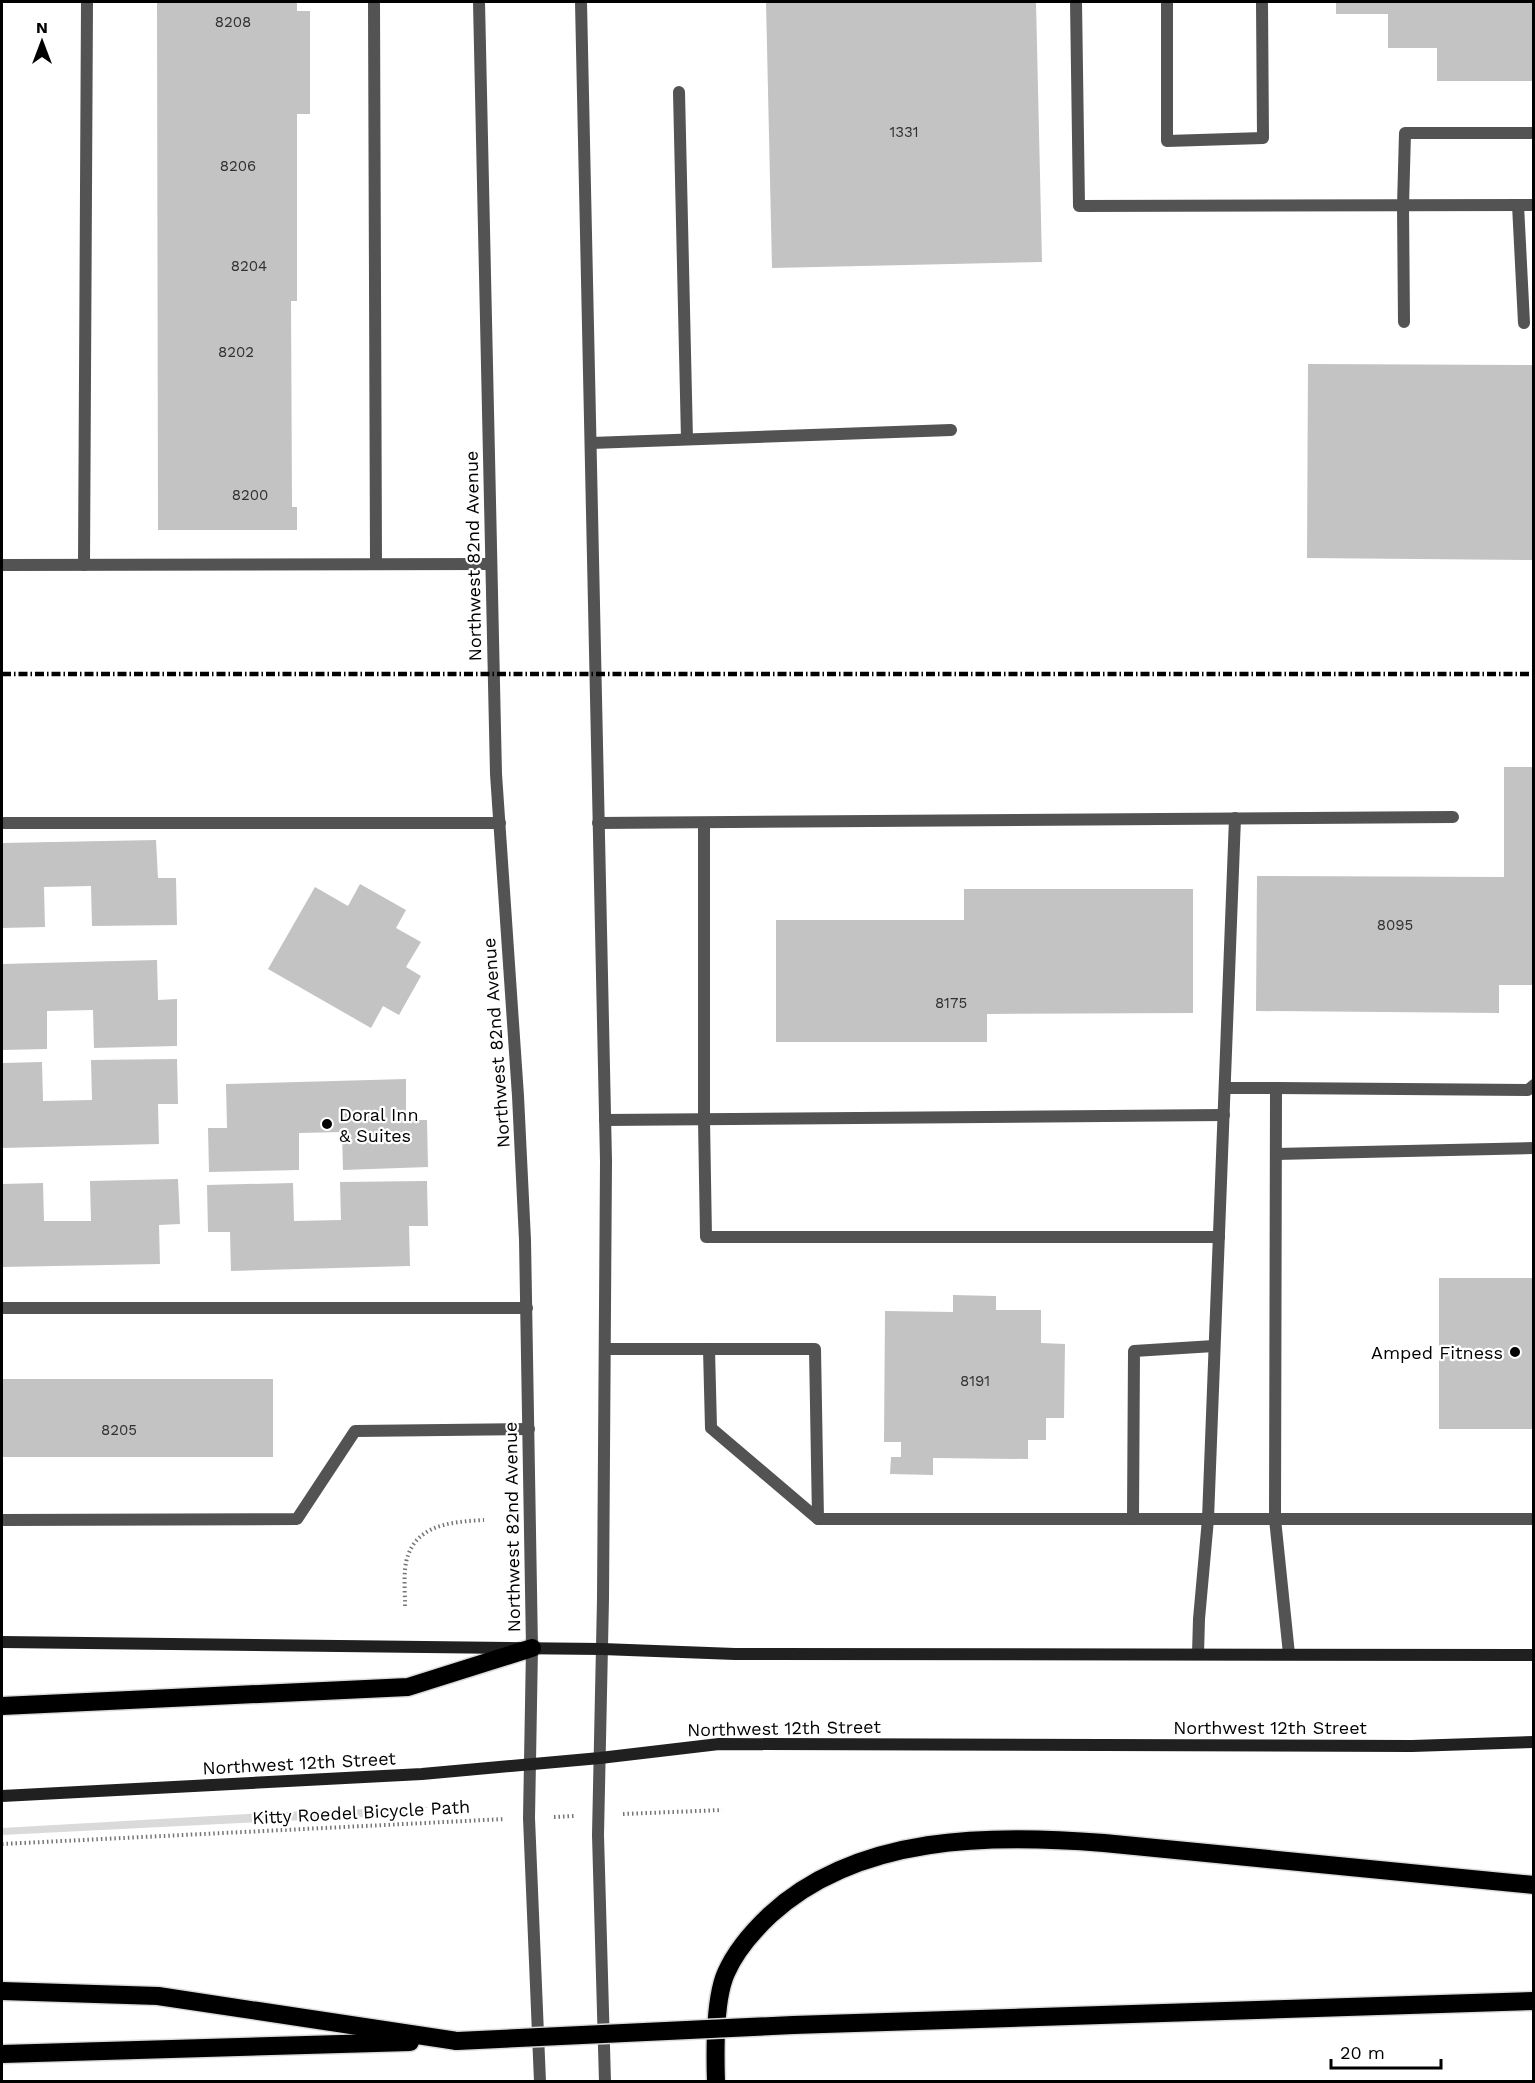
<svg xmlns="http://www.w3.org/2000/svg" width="1535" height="2083" viewBox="0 0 1535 2083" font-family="'Work Sans',sans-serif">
<rect width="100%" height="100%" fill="#fff"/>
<polygon fill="#dadada" points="429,1807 404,1815 2,1835 2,1828 302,1811"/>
<g fill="#c3c3c3">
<polygon points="157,2 297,2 297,11 310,11 310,114 297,114 297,301 291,301 292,507 297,507 297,530 158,530"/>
<polygon points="766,2 1036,2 1042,262 772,268"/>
<polygon points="1336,2 1534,2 1534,81 1437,81 1437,48 1388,48 1388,14 1336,14"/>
<polygon points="1308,364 1534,365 1534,560 1307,558"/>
<polygon points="1504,767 1534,767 1533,985 1499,985 1499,1013 1256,1011 1257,876 1504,877"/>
<polygon points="156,840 158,878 176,878 177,925 92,926 91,886 44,887 45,927 2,928 2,843"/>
<polygon points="360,884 406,910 396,928 421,942 406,967 421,976 399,1015 383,1006 371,1028 268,969 315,887 348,906"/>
<polygon points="964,889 1193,889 1193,1013 987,1014 987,1042 776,1042 776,920 964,920"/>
<polygon points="157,960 158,1000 177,999 177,1046 94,1048 93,1010 47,1011 47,1049 2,1050 2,964"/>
<polygon points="177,1059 178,1104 158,1104 159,1144 2,1148 2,1063 42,1062 43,1101 92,1100 91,1060"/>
<polygon points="406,1079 406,1120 427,1120 428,1167 343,1170 342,1132 299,1133 299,1170 209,1172 208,1128 227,1128 226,1084"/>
<polygon points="178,1179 180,1224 159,1225 160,1264 2,1267 2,1184 43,1183 44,1221 91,1221 90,1181"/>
<polygon points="427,1181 428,1226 409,1226 410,1266 231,1271 230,1232 208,1232 207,1185 293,1183 294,1221 341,1220 340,1182"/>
<rect x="1439" y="1278" width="95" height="151"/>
<polygon points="953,1295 996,1296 996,1310 1041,1310 1041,1343 1065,1344 1064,1418 1046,1418 1046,1440 1028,1440 1028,1459 933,1458 933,1475 890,1474 891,1457 901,1457 901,1442 884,1442 885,1311 953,1312"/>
<rect x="2" y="1379" width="271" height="78"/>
</g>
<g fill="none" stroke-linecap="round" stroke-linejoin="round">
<defs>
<g id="motorway">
<polyline points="2,1706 408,1687 532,1648"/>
<polyline points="2,1991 158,1996 457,2041"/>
<polyline points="793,2025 1534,2001"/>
<polyline points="2,2054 410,2042"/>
<path d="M716 2082C715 2052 714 2000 726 1973 736 1950 752 1932 770 1915 858 1834 992 1834 1104 1843L1534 1885"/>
</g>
</defs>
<use href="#motorway" stroke="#dbdbdb" stroke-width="21"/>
<g stroke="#757575" stroke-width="4" stroke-dasharray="1.5 3" stroke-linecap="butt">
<path d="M405 1606C405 1594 404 1581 405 1569 410 1525 448 1522 484 1520"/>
<polyline points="623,1814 722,1810"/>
<polyline points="554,1817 574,1816"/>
<polyline points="2,1844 505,1819"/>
</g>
<g stroke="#535353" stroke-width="12">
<polyline points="374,2 376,564"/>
<polyline points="1076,2 1079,206 1534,205"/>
<polyline points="1167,2 1167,141 1263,138 1262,2"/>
<polyline points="679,92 687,439"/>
<polyline points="1518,205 1524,323"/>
<polyline points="1404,322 1403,206 1405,133 1534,133"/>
<polyline points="591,443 951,430"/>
<polyline points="2,565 491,564"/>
<polyline points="84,565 87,2"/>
<polyline points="2,823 500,823"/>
<polyline points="598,823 1453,817"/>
<polyline points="704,823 704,1120 706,1237 1219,1237"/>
<polyline points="1225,1088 1276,1088 1275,1519 1289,1654"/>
<polyline points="1276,1088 1528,1090 1534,1085"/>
<polyline points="605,1120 1224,1115"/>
<polyline points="1276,1154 1534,1148"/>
<polyline points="2,1308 527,1308"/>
<polyline points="605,1349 815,1349 818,1519 1534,1519"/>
<polyline points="709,1349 711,1428 818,1519"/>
<polyline points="1133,1519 1134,1351 1214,1346"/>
<polyline points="2,1520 297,1519 355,1431 529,1429"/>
<polyline points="1198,1654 1199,1619 1208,1519 1235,818"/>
</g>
<g stroke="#535353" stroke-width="12">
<polyline points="479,2 496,774 518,1096 525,1240 532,1648 529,1818 540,2082"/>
<polyline points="581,2 606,1161 603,1599 598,1835 605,2082"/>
</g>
<g stroke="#202020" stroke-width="12">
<polyline points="2,1642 602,1649 735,1654 1534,1655"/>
<polyline points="2,1796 422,1774 600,1758 719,1744 1412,1746 1534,1742"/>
</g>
<use href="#motorway" stroke="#000" stroke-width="18"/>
<polyline stroke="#000" stroke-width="4.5" stroke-dasharray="9 3 1.5 3" stroke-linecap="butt" points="2,674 1534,674"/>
<defs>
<polyline id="motorway-bridge" points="457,2041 793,2025"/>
</defs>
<use href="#motorway-bridge" stroke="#dbdbdb" stroke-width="21" stroke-linecap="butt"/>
<use href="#motorway-bridge" stroke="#000" stroke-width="18"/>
</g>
<g fill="#000" stroke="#fff" stroke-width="2">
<circle cx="327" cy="1124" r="6"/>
<circle cx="1515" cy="1352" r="6"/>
</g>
<g text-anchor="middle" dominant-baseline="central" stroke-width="4.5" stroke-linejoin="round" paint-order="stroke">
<g font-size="15" fill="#313131">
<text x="233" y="22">8208</text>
<text x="904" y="132">1331</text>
<text x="238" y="166">8206</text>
<text x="249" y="266">8204</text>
<text x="236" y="352">8202</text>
<text x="250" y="495">8200</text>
<text x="1395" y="925">8095</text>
<text x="951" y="1003">8175</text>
<text x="975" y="1381">8191</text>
<text x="119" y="1430">8205</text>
</g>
<g font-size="18" fill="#000" stroke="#fff">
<text transform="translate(473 556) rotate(-91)">Northwest 82nd Avenue</text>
<text transform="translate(496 1043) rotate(-94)">Northwest 82nd Avenue</text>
<text transform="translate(512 1527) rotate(-91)">Northwest 82nd Avenue</text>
<text x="1270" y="1727">Northwest 12th Street</text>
<text transform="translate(784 1728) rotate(-1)">Northwest 12th Street</text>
<text transform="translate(299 1763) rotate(-3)">Northwest 12th Street</text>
<text transform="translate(361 1812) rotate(-3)">Kitty Roedel Bicycle Path</text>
</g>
<g font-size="18" fill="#000" stroke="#fff" text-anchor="start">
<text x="339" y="1114">Doral Inn<tspan x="339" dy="21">&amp; Suites</tspan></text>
<text x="1503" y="1352" text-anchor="end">Amped Fitness</text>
</g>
</g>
<rect width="1535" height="2083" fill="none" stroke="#000000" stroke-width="6"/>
<g transform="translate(42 42)" stroke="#ffffff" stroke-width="4.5" paint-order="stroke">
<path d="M0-4.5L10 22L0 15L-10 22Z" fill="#000000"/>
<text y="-9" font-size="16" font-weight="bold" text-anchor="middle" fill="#000000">N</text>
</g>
<path d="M1331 2059v9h110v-9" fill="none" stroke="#000000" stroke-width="3"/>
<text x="1340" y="2059" font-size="18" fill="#000000" stroke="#ffffff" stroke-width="4.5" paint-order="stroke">20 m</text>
</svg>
